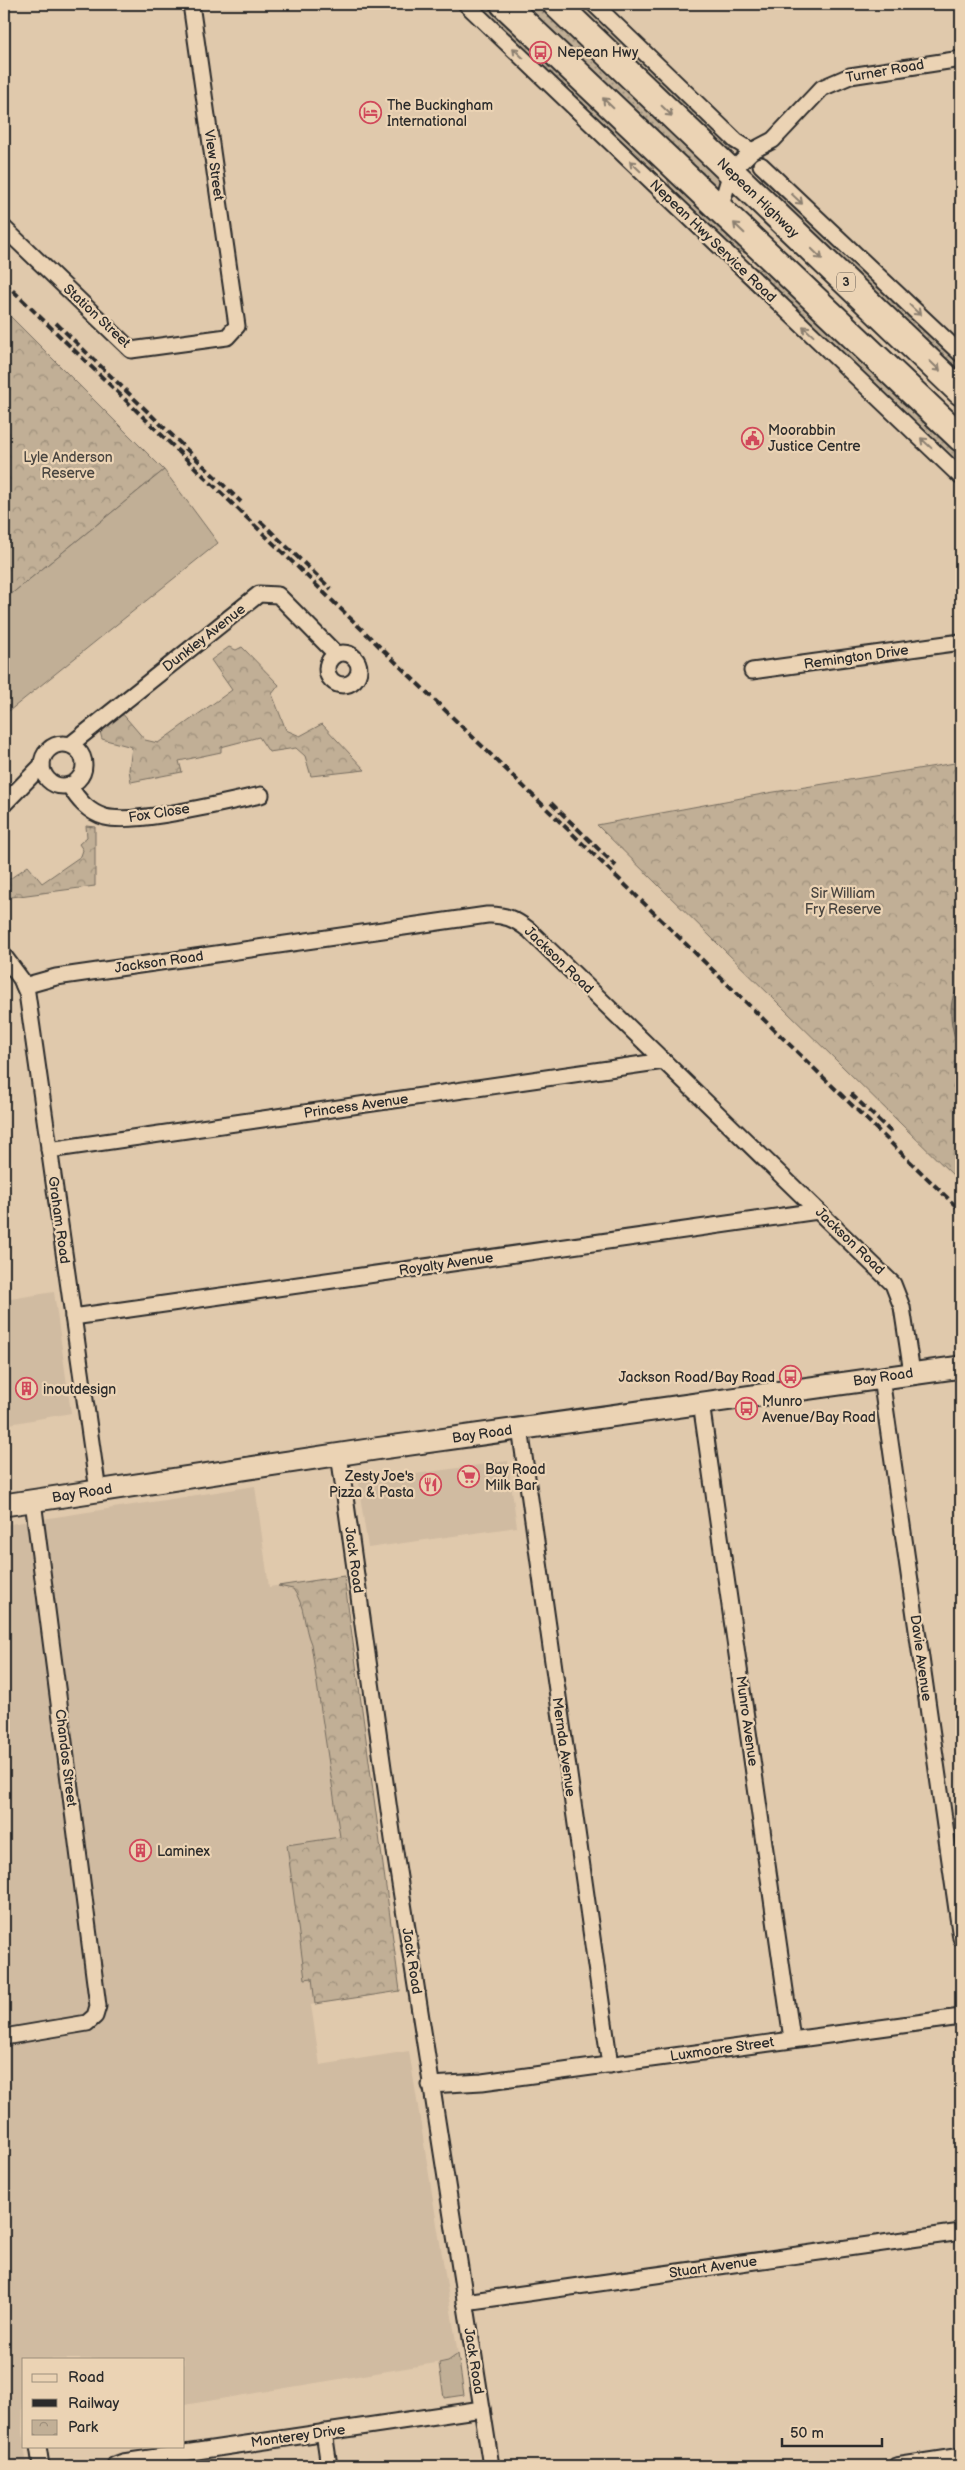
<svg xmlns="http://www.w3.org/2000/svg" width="965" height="2470" viewBox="0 0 965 2470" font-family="'Balsamiq Sans',sans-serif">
<defs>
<pattern id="grass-dots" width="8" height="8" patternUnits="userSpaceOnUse" patternTransform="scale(1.25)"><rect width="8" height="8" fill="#c1af96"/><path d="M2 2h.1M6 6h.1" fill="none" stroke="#9d8f7b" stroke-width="1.8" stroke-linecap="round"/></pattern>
<pattern id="park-crowns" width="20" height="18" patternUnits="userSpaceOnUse" patternTransform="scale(1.25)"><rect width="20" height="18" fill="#c1af96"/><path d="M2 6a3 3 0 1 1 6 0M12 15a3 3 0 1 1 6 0" fill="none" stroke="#9d8f7b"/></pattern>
<pattern id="water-waves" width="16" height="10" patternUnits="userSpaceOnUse" patternTransform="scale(1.25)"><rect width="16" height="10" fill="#958977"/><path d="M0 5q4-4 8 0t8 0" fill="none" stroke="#7a7062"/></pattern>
</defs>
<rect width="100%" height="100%" fill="#e0c9ac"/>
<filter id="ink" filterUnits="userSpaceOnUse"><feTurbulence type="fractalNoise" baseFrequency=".02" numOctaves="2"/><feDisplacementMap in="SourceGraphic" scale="10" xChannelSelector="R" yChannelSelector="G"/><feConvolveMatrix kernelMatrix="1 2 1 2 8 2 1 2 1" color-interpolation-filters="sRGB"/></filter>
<g filter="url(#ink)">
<g fill="#d0bba1">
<polygon points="54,1292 71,1413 4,1425 4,1300"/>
<polygon points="508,1461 517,1527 368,1548 358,1482"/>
<polygon points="255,1486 269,1587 344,1576 400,1991 311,2005 320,2065 409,2051 458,2354 448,2361 184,2405 184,2359 24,2359 22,2432 27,2466 4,2466 4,1525"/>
</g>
<g fill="url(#grass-dots)" stroke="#766d60">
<polygon points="477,4 489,4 630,138 646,155 654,169 642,162"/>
<polygon points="521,4 541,4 719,175 721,183 718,190"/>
<polygon points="570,4 585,4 730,142 740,148 738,151 720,147"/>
<polygon points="665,173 745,250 747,254 732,248 672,191"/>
<polygon points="761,178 961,363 961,371 955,371 762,184"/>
<polygon points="742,263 770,273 782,284 961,457 961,466 780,292"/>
</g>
<g fill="url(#park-crowns)" stroke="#766d60">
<polygon points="4,310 164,470 4,600"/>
<polygon points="229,647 236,650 242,647 279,685 272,694 286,730 300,736 322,724 365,770 311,776 305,756 296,748 269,752 259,737 221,747 221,752 179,761 182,772 131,782 129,770 132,747 102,739 99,728 121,712 145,740 158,743 232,690 211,660"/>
<polygon points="961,762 961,1183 597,825 768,793"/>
<polygon points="86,826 95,827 95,886 4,898 4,883 28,866 42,883 81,856 83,850 79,844 87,837"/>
<path d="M344 1576 400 1991 315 2004 312 1978 305 1979 287 1845 340 1837 311 1644C303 1626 306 1606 293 1589L278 1586Z"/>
</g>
<g fill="#c1af96" stroke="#766d60">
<polygon points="164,470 218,543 4,715 4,600"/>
<polygon points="458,2354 464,2395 444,2398 439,2363 448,2361"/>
</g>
<path fill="url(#water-waves)" stroke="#6b6359" d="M961 982V1058C953 1032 943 1006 961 982Z"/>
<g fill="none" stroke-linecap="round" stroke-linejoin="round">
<defs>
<g id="street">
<polyline points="466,4 961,477"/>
<polyline points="594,4 736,141 752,151"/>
<polyline points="761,165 961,354"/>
<polyline points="720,209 731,172 752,151 773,140 822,88 850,76 961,59"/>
<polyline points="4,228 131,350 227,337 237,326 191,4"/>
<circle cx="343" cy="669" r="16"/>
<polyline points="752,671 961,642"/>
<circle cx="63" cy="765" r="21"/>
<polyline points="70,745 259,594 278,595 336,654"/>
<path d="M69 785C78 800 88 812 105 817 135 825 227 802 261 795"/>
<polyline points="4,804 42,765"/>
<polyline points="4,956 21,979 27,993 98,1491"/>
<path d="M24 986 56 977 487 915C504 914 515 919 529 930L893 1284 902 1307 912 1373"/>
<polyline points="49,1150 664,1061"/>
<polyline points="73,1317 818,1211"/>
<polyline points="881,1378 961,1938"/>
<polyline points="701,1403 792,2039"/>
<polyline points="520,1428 610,2065"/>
<polyline points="339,1454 393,1839 491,2466"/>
<polyline points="4,2037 87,2023 95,2016 98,2006 33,1501"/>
<polyline points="430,2085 482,2082 961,2017"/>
<polyline points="465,2302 961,2232"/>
<polyline points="324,2432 329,2466"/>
<polyline points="38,2446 41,2466"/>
<polyline points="115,2465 123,2462 482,2409"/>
<polyline points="896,2466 961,2456"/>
</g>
<polyline id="secondary" points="4,1505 375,1449 961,1367"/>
<g id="highway">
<polyline points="504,4 961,438"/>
<polyline points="556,4 961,392"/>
</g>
</defs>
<use href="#street" stroke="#2b2b2b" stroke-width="19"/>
<use href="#secondary" stroke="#2b2b2b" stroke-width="25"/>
<use href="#highway" stroke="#2b2b2b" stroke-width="30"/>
<use href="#street" stroke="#ebd3b4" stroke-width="15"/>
<use href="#secondary" stroke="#ebd3b4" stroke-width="21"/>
<use href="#highway" stroke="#ebd3b4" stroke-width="26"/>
<g stroke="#2b2b2b" stroke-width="4" stroke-dasharray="8 4" stroke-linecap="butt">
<polyline points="4,282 961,1211"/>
<polyline points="56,323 241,502"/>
<polyline points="260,521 331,589"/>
<polyline points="551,803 616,866"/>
<polyline points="851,1094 891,1132"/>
</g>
</g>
<defs><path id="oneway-shaft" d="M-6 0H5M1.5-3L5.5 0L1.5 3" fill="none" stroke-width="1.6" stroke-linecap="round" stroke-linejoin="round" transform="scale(1.25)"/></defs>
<g stroke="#8b7f70">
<use href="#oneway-shaft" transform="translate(518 53) rotate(-136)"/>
<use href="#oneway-shaft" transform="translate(608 103) rotate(-136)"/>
<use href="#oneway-shaft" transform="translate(667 111) rotate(44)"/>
<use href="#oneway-shaft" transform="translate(635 166) rotate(-136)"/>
<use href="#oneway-shaft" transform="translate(797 199) rotate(43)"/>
<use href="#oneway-shaft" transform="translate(739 228) rotate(-136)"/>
<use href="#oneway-shaft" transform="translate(817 254) rotate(44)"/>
<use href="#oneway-shaft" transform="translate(915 310) rotate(43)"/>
<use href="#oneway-shaft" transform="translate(808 331) rotate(-137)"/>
<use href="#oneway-shaft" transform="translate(935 366) rotate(44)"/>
<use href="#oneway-shaft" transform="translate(926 443) rotate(-137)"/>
</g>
</g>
<defs>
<symbol id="bus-ring" viewBox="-11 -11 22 22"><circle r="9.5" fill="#ebd3b4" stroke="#d1495b" stroke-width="1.5"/><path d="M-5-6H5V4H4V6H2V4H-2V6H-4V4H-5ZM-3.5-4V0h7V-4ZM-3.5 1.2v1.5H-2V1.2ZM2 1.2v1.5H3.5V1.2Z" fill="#d1495b"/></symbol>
<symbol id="hotel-ring" viewBox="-11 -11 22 22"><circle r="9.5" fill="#ebd3b4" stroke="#d1495b" stroke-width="1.5"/><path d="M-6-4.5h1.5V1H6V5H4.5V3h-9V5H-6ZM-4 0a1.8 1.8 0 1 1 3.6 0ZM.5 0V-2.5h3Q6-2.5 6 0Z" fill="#d1495b"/></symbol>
<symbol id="civic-ring" viewBox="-11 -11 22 22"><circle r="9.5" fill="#ebd3b4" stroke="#d1495b" stroke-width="1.5"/><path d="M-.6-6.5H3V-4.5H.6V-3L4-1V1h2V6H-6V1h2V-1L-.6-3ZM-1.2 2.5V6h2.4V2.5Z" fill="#d1495b"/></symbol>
<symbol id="building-ring" viewBox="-11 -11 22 22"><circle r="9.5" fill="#ebd3b4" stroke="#d1495b" stroke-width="1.5"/><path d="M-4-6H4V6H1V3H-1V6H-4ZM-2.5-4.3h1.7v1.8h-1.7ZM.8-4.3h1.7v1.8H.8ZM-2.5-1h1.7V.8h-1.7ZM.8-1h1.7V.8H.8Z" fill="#d1495b"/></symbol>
<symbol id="supermarket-ring" viewBox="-11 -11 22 22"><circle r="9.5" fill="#ebd3b4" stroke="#d1495b" stroke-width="1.5"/><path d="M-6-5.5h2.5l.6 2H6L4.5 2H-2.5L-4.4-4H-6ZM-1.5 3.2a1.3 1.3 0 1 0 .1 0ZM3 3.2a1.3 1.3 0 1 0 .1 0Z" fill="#d1495b"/></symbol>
<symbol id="restaurant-ring" viewBox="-11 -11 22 22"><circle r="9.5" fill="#ebd3b4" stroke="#d1495b" stroke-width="1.5"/><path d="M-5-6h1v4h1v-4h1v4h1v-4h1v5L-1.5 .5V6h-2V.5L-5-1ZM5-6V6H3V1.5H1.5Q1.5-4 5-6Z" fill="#d1495b"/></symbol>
</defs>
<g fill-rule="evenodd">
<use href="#bus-ring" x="528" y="40" width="25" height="25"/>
<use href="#hotel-ring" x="358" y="100" width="25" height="25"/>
<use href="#civic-ring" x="740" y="426" width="25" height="25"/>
<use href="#bus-ring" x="778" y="1364" width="25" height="25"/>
<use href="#building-ring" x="14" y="1376" width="25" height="25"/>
<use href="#bus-ring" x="734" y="1396" width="25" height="25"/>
<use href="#supermarket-ring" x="456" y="1464" width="25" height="25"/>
<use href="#restaurant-ring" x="418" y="1472" width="25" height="25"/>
<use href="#building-ring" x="128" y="1838" width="25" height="25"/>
</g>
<g text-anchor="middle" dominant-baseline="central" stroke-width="4.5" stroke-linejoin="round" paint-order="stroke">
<rect fill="#ebd3b4" stroke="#655d54" stroke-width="1" x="837" y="272.5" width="18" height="19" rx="4"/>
<g font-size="12" font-weight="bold" fill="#2b2b2b">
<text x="846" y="282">3</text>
</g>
<g font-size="14" fill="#2b2b2b" stroke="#ebd3b4" text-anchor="start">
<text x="557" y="52">Nepean Hwy</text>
<text x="387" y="105">The Buckingham<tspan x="387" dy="16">International</tspan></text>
<text x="768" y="430">Moorabbin<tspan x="768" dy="16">Justice Centre</tspan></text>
<text x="775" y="1377" text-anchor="end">Jackson Road/Bay Road</text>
<text x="43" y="1389">inoutdesign</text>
<text x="762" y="1401">Munro<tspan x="762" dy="16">Avenue/Bay Road</tspan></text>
<text x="485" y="1469">Bay Road<tspan x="485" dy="16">Milk Bar</tspan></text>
<text x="414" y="1476" text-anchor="end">Zesty Joe's<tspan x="414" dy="16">Pizza &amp; Pasta</tspan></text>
<text x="157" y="1851">Laminex</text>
</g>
<g font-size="14" fill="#2b2b2b" stroke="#ebd3b4">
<text transform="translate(885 71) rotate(-10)">Turner Road</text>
<text transform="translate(214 165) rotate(82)">View Street</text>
<text transform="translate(758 198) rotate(44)">Nepean Highway</text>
<text transform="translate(713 241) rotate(44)">Nepean Hwy Service Road</text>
<text transform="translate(97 316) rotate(43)">Station Street</text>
<text transform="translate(204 638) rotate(-38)">Dunkley Avenue</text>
<text transform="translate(856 657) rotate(-8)">Remington Drive</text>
<text transform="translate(159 813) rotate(-9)">Fox Close</text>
<text transform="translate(559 960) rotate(44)">Jackson Road</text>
<text transform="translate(159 962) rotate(-8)">Jackson Road</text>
<text transform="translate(356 1106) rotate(-8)">Princess Avenue</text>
<text transform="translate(59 1220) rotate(82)">Graham Road</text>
<text transform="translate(850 1241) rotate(44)">Jackson Road</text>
<text transform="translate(446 1264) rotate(-8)">Royalty Avenue</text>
<text transform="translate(883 1377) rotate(-8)">Bay Road</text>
<text transform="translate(482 1434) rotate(-8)">Bay Road</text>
<text transform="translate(82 1493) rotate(-9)">Bay Road</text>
<text transform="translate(354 1560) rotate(82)">Jack Road</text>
<text transform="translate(921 1658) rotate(82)">Davie Avenue</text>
<text transform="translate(747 1721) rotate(82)">Munro Avenue</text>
<text transform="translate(564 1747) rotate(82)">Mernda Avenue</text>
<text transform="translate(66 1758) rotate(83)">Chandos Street</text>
<text transform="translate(412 1961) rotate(81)">Jack Road</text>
<text transform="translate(722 2049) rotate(-8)">Luxmoore Street</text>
<text transform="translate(713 2267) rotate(-8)">Stuart Avenue</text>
<text transform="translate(474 2361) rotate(81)">Jack Road</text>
<text transform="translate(298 2436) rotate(-8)">Monterey Drive</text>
</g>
<g font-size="14" fill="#494540" stroke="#ebd3b4">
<text x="68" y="457">Lyle Anderson<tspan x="68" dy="16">Reserve</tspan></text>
<text x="843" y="893">Sir William<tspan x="843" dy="16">Fry Reserve</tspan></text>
</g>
</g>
<rect width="965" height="2470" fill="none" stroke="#ebd3b4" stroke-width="20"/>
<rect x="10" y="10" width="945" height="2450" fill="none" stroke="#2b2b2b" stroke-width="2" filter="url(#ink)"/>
<rect x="22" y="2358" width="162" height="90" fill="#ebd3b4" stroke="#9e907d"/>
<rect x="32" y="2374" width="25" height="8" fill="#ebd3b4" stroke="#9e907d"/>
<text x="68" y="2382" font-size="15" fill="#2b2b2b">Road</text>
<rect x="32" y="2399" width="25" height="8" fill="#2b2b2b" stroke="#9e907d"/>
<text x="68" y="2408" font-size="15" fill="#2b2b2b">Railway</text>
<rect x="32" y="2420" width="25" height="15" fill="url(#park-crowns)" stroke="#9e907d"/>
<text x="68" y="2432" font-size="15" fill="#2b2b2b">Park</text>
<path d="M782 2438v8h100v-8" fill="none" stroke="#2b2b2b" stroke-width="2.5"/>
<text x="790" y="2438" font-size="15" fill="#2b2b2b" stroke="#ebd3b4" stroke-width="4" paint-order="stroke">50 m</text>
</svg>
